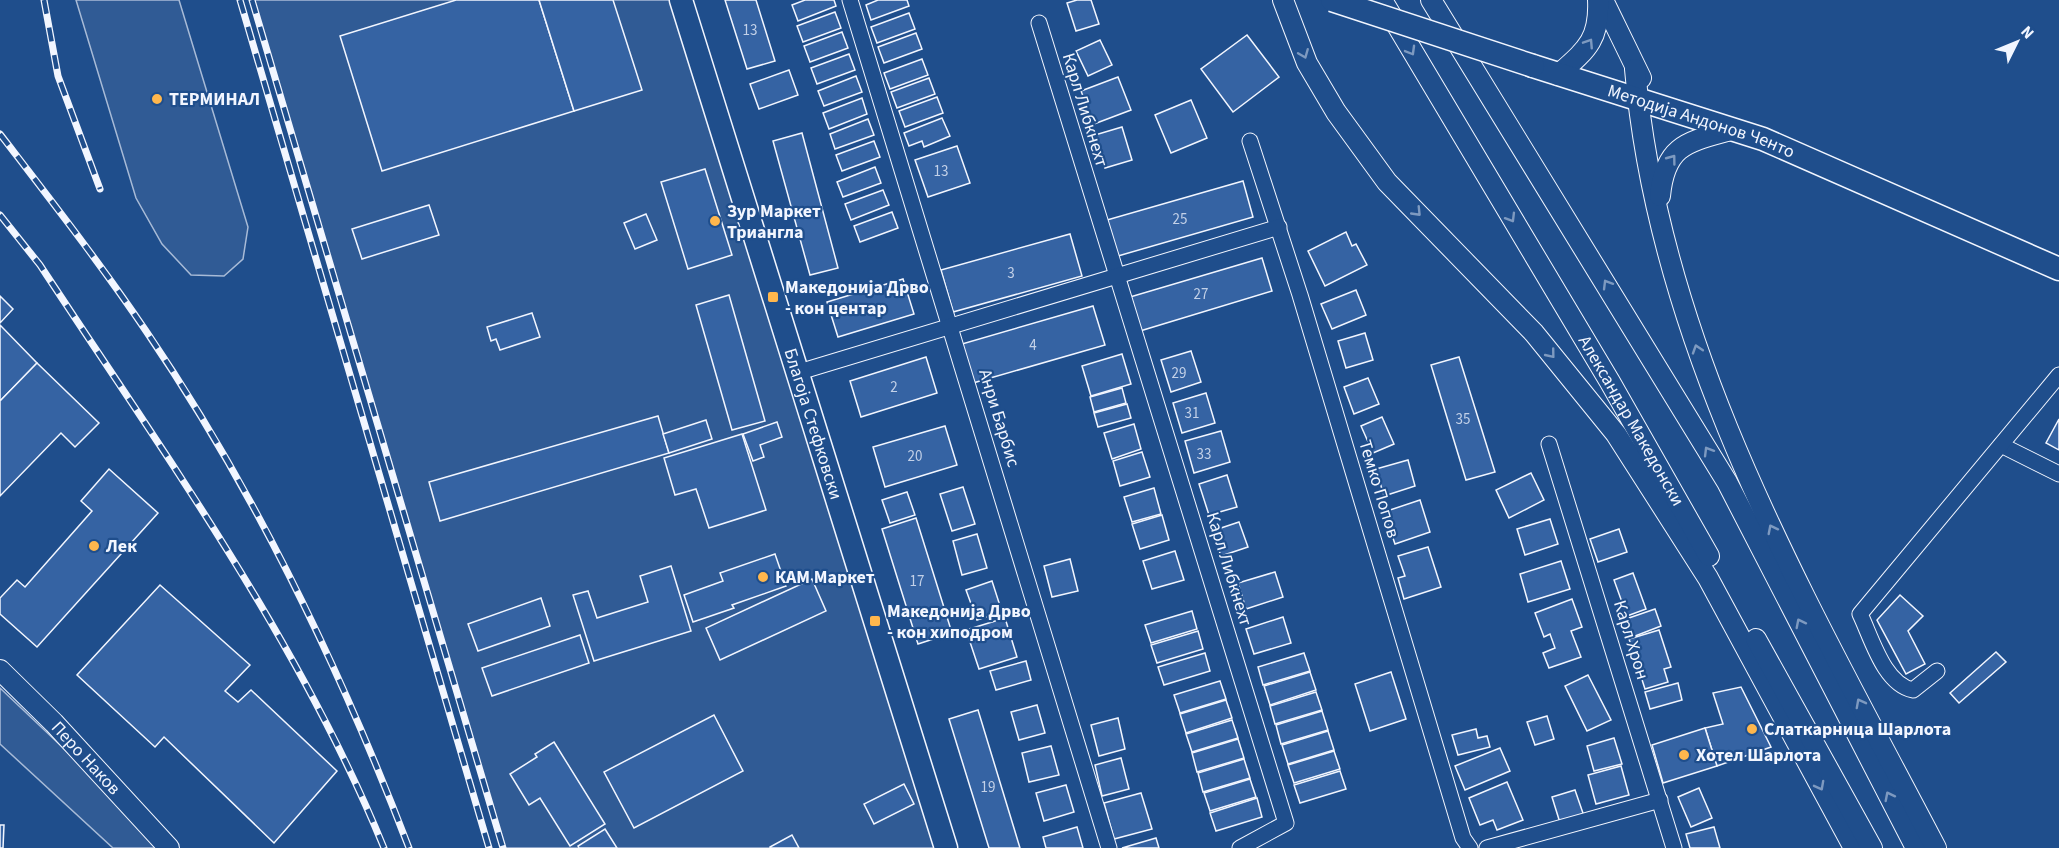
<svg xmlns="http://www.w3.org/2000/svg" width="2059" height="848" viewBox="0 0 2059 848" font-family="'Source Sans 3',sans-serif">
<rect width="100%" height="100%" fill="#1f4e8c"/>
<g fill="#305b95" stroke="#a8bbd7" stroke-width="1.5">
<polygon points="76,0 179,0 248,227 243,259 224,276 191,275 162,244 136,198"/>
<polygon points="252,0 676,0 946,848 503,848"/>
<polygon points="0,688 77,761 156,848 113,848 0,744"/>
</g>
<g fill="#3563a3" stroke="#f2f6ff" stroke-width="1.5">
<polygon points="456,0 539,0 574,111 382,171 340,36"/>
<polygon points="539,0 613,0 642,90 574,111"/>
<polygon points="725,0 756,0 775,61 747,69"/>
<polygon points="805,0 834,0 836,6 798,21 792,5"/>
<polygon points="878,0 907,0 909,6 871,20 866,5"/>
<polygon points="1077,0 1091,0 1099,24 1076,31 1067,3"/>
<polygon points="835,12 841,28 803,42 797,26"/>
<polygon points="909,13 915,29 877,43 871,27"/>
<polygon points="842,32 848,48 810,62 804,46"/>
<polygon points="916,33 922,49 884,63 878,47"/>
<polygon points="1247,35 1279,77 1233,112 1201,69"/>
<polygon points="1100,40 1112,65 1088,76 1076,51"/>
<polygon points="849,54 855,70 817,84 811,68"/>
<polygon points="922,59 928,75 890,89 884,73"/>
<polygon points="789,70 798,95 759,109 750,84"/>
<polygon points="856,76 862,92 824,106 818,91"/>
<polygon points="1118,77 1131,110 1094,124 1081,91"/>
<polygon points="929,78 935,94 897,108 891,92"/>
<polygon points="937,97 943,113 905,127 899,111"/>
<polygon points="862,98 867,114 829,129 823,113"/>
<polygon points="1191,100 1207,138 1171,153 1155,115"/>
<polygon points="942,118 950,136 924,147 922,141 909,146 904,133"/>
<polygon points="868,119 874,135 835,149 830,134"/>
<polygon points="1122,127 1132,160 1105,168 1095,135"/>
<polygon points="802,133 838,268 810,275 773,141"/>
<polygon points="874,141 880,157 842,171 836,155"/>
<polygon points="957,146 970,183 928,197 915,160"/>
<polygon points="875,167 881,183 843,197 837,182"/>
<polygon points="705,169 732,255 688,269 661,182"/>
<polygon points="1243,181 1253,217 1118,256 1107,220"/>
<polygon points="883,190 889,205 851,220 845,204"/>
<polygon points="429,205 439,235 362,259 352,229"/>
<polygon points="892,212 898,228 860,242 854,226"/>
<polygon points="646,214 657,240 635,249 624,223"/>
<polygon points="1346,232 1352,246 1356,244 1367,265 1325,286 1308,251"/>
<polygon points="1070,234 1082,276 953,312 941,270"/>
<polygon points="1262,258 1272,291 1140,331 1130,297"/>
<polygon points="903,279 914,314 838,337 827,302"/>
<polygon points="1356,290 1366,315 1332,329 1321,304"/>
<polygon points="729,295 765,421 732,430 696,305"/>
<polygon points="0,296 13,309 0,323"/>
<polygon points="1093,306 1105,345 973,383 962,344"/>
<polygon points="532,313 540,337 500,350 496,339 491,341 487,327"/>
<polygon points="0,325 37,363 0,401"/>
<polygon points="1365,333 1373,360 1346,368 1338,341"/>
<polygon points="1191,351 1201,382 1171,392 1161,360"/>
<polygon points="1122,354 1131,384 1091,396 1082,366"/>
<polygon points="926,357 937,393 861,417 850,381"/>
<polygon points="1459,357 1495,472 1466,480 1431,365"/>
<polygon points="37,363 99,423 75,447 61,433 0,496 0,401"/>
<polygon points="1368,378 1379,404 1354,414 1344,387"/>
<polygon points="1122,388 1126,403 1094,412 1090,397"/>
<polygon points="1206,393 1215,423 1182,433 1173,403"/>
<polygon points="1127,404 1131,418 1098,427 1094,413"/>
<polygon points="658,416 669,453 440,521 429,482"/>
<polygon points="1382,417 1394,444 1373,453 1361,426"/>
<polygon points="2059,419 2059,450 2046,443"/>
<polygon points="706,420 712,439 669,453 663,434"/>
<polygon points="777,422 782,437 760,445 764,457 753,461 743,434"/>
<polygon points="1134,424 1141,449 1112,459 1104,433"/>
<polygon points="945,426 957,465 885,487 873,447"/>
<polygon points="1221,431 1230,462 1194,473 1185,441"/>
<polygon points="742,434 766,510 709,528 696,489 675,495 664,458"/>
<polygon points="1142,452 1150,477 1120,486 1113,461"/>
<polygon points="1408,460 1415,486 1384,496 1376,469"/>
<polygon points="109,469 158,513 37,647 0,614 0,598 17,580 25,587 92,511 81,501"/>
<polygon points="1531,473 1544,500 1509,518 1496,490"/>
<polygon points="1227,475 1237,507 1209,515 1199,484"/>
<polygon points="963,487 975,524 952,531 940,494"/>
<polygon points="1154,488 1161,514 1132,522 1124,497"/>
<polygon points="907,492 915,515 890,523 882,500"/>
<polygon points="1420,500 1430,532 1395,544 1384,512"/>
<polygon points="1162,515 1169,540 1140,549 1132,524"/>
<polygon points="916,518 952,633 918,644 882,529"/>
<polygon points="1550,519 1558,544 1525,555 1517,529"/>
<polygon points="1239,522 1248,547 1221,556 1212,531"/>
<polygon points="1619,529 1627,552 1598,562 1590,539"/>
<polygon points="977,534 987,568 962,575 953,541"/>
<polygon points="1428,547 1441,587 1404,599 1398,578 1405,576 1398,556"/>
<polygon points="1175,551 1184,580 1152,589 1143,561"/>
<polygon points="775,554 786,586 732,605 734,608 693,622 684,595 723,581 720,573"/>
<polygon points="1070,559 1078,591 1052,597 1044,566"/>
<polygon points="1561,561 1570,589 1528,602 1520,574"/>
<polygon points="671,566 691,631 594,661 573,595 588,591 597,618 648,602 640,576"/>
<polygon points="1275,572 1283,597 1246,609 1238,583"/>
<polygon points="1633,573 1646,609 1627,616 1614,580"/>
<polygon points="812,579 826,611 720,660 706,628"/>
<polygon points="992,581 1002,612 977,620 966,590"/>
<polygon points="160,585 250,665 225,691 238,702 251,690 337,771 274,843 164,737 155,747 77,675"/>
<polygon points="1900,595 1923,616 1908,631 1925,664 1906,674 1877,620"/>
<polygon points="541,598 550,626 478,651 468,624"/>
<polygon points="1572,599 1582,627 1571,631 1581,657 1549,668 1543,653 1555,648 1550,634 1544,637 1535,613"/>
<polygon points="1655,609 1661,626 1630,638 1623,620"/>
<polygon points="1192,611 1197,629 1151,643 1145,625"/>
<polygon points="1283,617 1291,643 1254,654 1246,629"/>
<polygon points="1005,618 1017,657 979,669 966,630"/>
<polygon points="1659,630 1671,667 1664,669 1668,682 1645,689 1629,639"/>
<polygon points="1198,631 1203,649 1157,663 1151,645"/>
<polygon points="580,635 589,663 492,696 482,668"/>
<polygon points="1996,652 2006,662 1959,703 1950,693"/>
<polygon points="1205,653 1210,671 1164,685 1158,667"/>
<polygon points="1304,653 1310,671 1263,685 1258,667"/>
<polygon points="1026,661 1031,680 996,690 990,671"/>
<polygon points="1310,672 1316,690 1270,705 1264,686"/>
<polygon points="1391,672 1406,719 1370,731 1355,684"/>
<polygon points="1588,675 1611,720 1587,731 1565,686"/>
<polygon points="1220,681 1226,699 1180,713 1174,695"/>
<polygon points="1678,683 1682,700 1650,709 1645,692"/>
<polygon points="1741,687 1771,747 1717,766 1705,728 1723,724 1713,693"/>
<polygon points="1316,692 1322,710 1275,724 1270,706"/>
<polygon points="1226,700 1232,718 1186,733 1180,714"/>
<polygon points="1037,705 1045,733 1019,740 1011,712"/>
<polygon points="978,710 1020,848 989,848 949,719"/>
<polygon points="1322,711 1328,730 1281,744 1276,725"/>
<polygon points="714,715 743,771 634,828 604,772"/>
<polygon points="1547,716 1554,739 1535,745 1527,722"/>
<polygon points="1118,718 1125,749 1099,756 1091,725"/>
<polygon points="1232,720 1238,738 1192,752 1186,734"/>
<polygon points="1705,728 1717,766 1663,783 1652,745"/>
<polygon points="1476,729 1478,738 1487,736 1490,747 1458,755 1452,735"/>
<polygon points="1328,731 1334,750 1288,764 1282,745"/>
<polygon points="1614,738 1622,764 1594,771 1587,746"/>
<polygon points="1238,739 1244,758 1197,772 1192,753"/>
<polygon points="554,742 605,824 570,846 540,798 529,805 510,774 537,757 535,754"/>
<polygon points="1051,746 1059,775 1029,782 1022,753"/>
<polygon points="1500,748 1510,771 1465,790 1455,766"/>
<polygon points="1334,751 1340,769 1294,783 1288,765"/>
<polygon points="1121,758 1129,789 1102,796 1095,765"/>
<polygon points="1244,759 1250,778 1203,792 1198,773"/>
<polygon points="1621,766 1629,795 1596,804 1588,775"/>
<polygon points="1340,771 1346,789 1300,803 1294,785"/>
<polygon points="1250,779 1256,797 1210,811 1204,793"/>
<polygon points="1507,782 1523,820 1497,830 1493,820 1480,825 1469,798"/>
<polygon points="904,784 914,804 874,824 864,804"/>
<polygon points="1066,785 1074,812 1044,821 1036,793"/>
<polygon points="1699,788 1712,818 1691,827 1678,797"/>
<polygon points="1575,790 1585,819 1561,826 1552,797"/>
<polygon points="1141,793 1152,829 1114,839 1104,803"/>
<polygon points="1257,798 1262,817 1216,831 1210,813"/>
<polygon points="0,825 4,825 3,848 0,848"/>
<polygon points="1077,827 1083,848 1046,848 1043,837"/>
<polygon points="1714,827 1720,848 1690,848 1686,834"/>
<polygon points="605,829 617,848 579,848 578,846"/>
<polygon points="792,835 799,848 770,848 770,847"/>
<polygon points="1156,838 1159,848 1122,848"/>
</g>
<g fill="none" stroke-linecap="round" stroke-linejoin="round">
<defs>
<g id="minor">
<polyline points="850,0 1109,848"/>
<path d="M1039 23C1119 290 1206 556 1286 823L1240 848"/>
<polyline points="1250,141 1300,295 1463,838 1470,848"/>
<polyline points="796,373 1279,227"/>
<polyline points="1549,444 1674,848"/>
<polyline points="2001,445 2059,474"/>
<path d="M1937 671 1913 690C1884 684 1872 639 1860 614L2059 375"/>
<polyline points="1487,848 1660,800"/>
</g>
<g id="tertiary">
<polyline points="1283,0 1307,63 1336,112 1387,182 1534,333 1616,434 1708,578 1854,848"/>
<path id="s1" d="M1382 0 1610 382 1709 556"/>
<polyline points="1431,0 1727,482 1916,848"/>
<polyline points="1603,0 1641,78"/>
<path d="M1635 69C1659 352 1807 601 1936 848"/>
<path d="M1558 75C1586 50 1600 40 1598 0"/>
<path d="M1660 196C1665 145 1687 142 1731 130"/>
<polyline points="1756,639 1872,848"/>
<path id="s2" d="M0 670 54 723 169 848"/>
</g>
<g id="secondary">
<path id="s3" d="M681 0 946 848"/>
<path id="s4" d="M1533 66 1763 139 2059 269"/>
</g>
</defs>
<use href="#minor" stroke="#f2f6ff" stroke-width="17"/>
<use href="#tertiary" stroke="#f2f6ff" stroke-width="22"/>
<use href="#secondary" stroke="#f2f6ff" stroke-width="25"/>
<use href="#minor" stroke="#1f4e8c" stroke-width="15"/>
<use href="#tertiary" stroke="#1f4e8c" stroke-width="20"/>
<use href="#secondary" stroke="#1f4e8c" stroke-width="22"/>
<defs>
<g id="rail">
<polyline points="44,0 58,76 100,189"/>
<polyline points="240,0 489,848"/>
<polyline points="252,0 503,848"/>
<path d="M0 134C50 199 100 263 146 331 255 491 340 668 409 848"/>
<path d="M0 215 40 265C164 454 298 638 384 848"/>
</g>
</defs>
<use href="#rail" stroke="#f2f6ff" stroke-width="7"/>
<use href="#rail" stroke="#1f4e8c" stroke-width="4.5" stroke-dasharray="14" stroke-linecap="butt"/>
<defs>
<polyline id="secondary-bridge" points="1332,0 1533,66"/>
</defs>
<use href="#secondary-bridge" stroke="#f2f6ff" stroke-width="25" stroke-linecap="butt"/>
<use href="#secondary-bridge" stroke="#1f4e8c" stroke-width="22"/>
</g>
<defs><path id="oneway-chevron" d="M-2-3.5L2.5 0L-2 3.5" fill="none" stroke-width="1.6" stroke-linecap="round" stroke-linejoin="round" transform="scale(1.5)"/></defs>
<g stroke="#7e9ac0">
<use href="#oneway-chevron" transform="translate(1589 43) rotate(-57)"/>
<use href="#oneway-chevron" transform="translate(1411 51) rotate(60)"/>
<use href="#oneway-chevron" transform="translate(1304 54) rotate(68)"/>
<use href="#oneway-chevron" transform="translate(1672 159) rotate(-53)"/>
<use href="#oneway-chevron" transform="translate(1417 212) rotate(46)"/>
<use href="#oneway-chevron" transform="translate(1511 218) rotate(59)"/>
<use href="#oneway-chevron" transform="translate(1607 284) rotate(-121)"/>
<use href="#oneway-chevron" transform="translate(1697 349) rotate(-108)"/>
<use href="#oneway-chevron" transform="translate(1551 354) rotate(51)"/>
<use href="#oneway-chevron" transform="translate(1708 451) rotate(-121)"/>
<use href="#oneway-chevron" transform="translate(1772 529) rotate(-117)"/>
<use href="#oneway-chevron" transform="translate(1800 623) rotate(-117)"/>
<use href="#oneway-chevron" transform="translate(1860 703) rotate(-118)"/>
<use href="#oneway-chevron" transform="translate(1820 786) rotate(62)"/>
<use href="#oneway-chevron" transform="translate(1889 796) rotate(-117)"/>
</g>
<g fill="#ffb74d" stroke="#1f4e8c" stroke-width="2">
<circle cx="157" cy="99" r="6"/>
<circle cx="715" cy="221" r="6"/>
<rect x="767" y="291" width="12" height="12" rx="3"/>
<circle cx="94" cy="546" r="6"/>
<circle cx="763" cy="577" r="6"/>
<rect x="869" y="615" width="12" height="12" rx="3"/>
<circle cx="1752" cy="729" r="6"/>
<circle cx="1684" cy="755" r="6"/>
</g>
<g text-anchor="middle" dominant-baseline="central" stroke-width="4.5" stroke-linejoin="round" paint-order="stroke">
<g font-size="15" fill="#c3d1e8">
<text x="750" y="30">13</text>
<text x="941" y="171">13</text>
<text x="1180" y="219">25</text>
<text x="1011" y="273">3</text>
<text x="1201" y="294">27</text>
<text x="1033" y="345">4</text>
<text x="1179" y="373">29</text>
<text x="894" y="387">2</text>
<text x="1192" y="413">31</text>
<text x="1463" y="419">35</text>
<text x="1204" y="454">33</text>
<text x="915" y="456">20</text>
<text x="917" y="581">17</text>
<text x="988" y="787">19</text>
</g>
<g font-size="18" font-weight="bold" fill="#f2f6ff" stroke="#1f4e8c" text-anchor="start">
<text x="169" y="99">ТЕРМИНАЛ</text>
<text x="727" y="211">Зур Маркет<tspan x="727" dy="21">Триангла</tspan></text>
<text x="785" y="287">Македонија Дрво<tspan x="785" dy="21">- кон центар</tspan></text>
<text x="106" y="546">Лек</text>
<text x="775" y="577">КАМ Маркет</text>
<text x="887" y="611">Македонија Дрво<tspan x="887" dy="21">- кон хиподром</tspan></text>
<text x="1764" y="729">Слаткарница Шарлота</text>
<text x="1696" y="755">Хотел Шарлота</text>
</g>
<g font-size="18" fill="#f2f6ff" stroke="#1f4e8c">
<text transform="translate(1085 110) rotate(73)">Карл Либкнехт</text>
<text stroke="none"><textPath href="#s4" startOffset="177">Методија Андонов Ченто</textPath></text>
<text transform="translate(999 418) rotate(73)">Анри Барбис</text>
<text stroke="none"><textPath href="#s1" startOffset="489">Александар Македонски</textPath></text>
<text stroke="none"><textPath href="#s3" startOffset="444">Благоја Стефковски</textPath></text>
<text transform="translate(1379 489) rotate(73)">Темко Попов</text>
<text transform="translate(1229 569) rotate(73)">Карл Либкнехт</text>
<text transform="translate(1631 640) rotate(73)">Карл Хрон</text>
<text stroke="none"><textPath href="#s2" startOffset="123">Перо Наков</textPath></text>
</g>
</g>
<g transform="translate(2017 42) rotate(47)" stroke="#1f4e8c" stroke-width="4.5" paint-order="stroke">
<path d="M0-4.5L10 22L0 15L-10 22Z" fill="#f2f6ff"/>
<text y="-9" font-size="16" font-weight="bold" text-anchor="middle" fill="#f2f6ff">N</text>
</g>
</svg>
